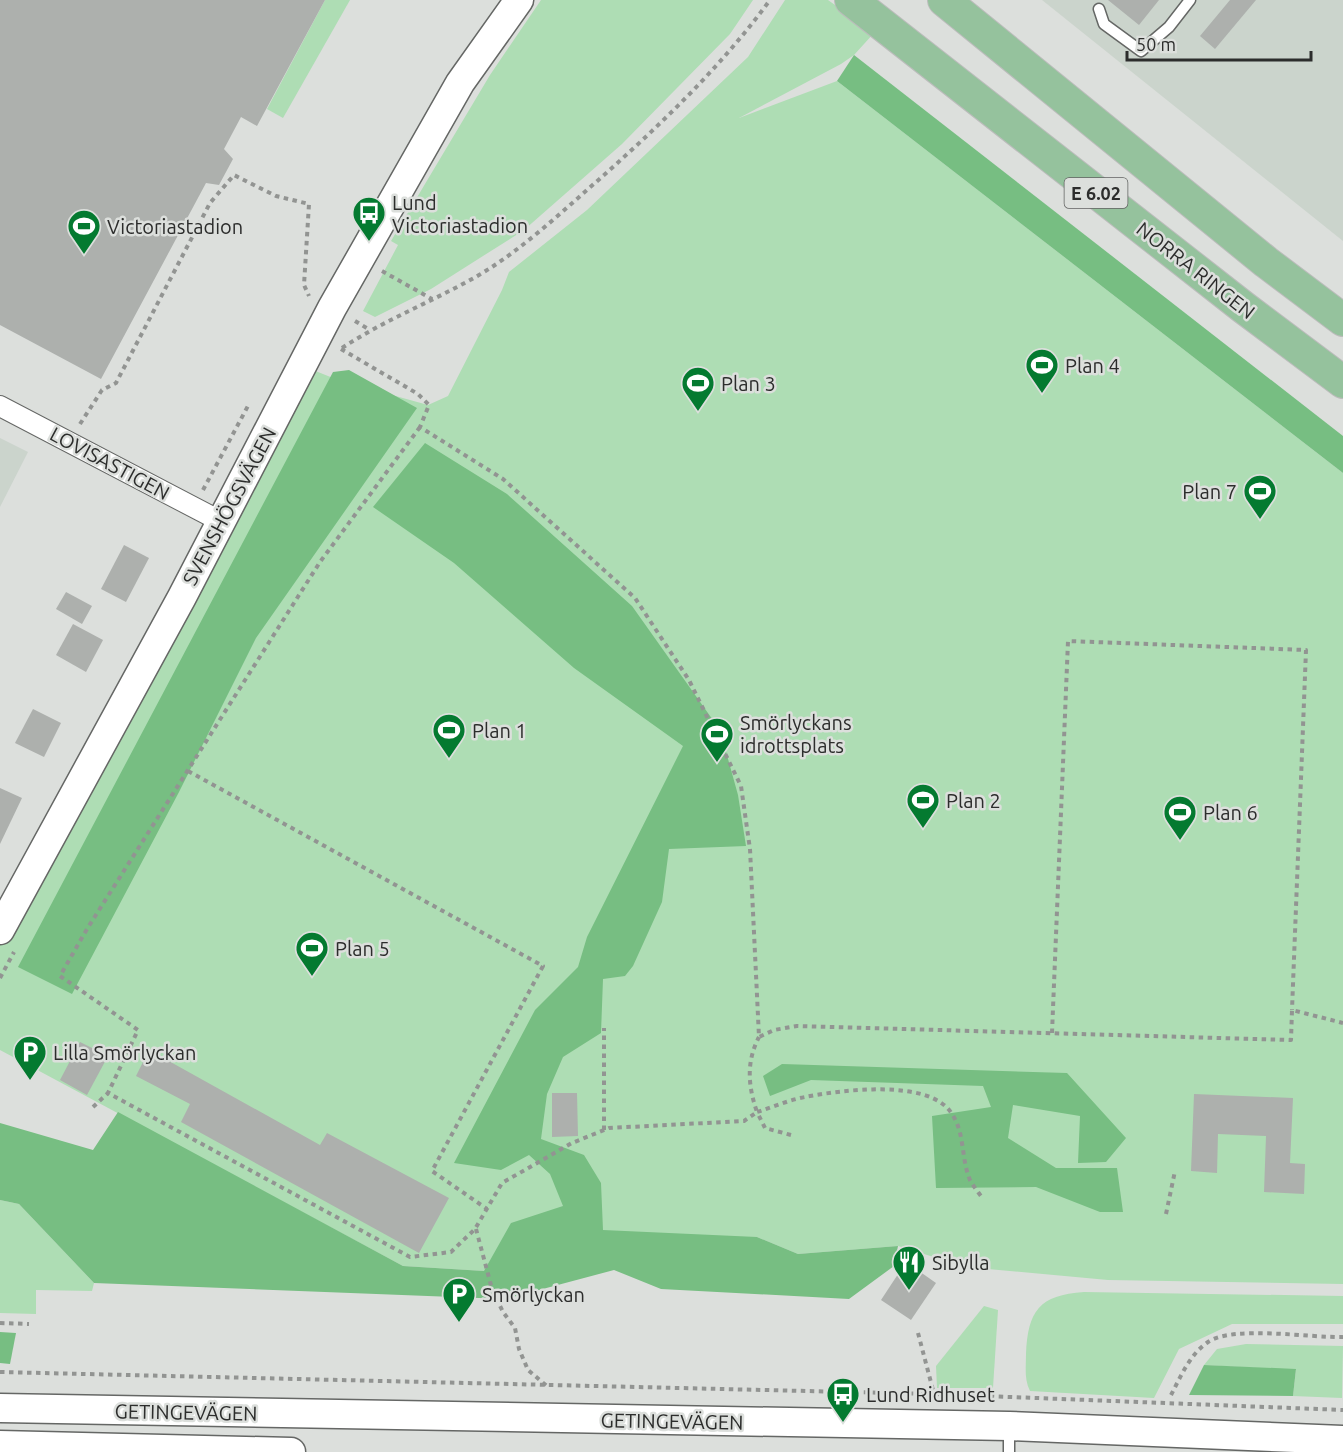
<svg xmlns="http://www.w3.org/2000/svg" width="1343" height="1452" viewBox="0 0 1343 1452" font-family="Ubuntu,sans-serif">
<rect width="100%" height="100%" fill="#dcdfdc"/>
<g fill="#cbd4cc">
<polygon points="1042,0 1343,0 1343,241"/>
<polygon points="0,438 28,452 0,507"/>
</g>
<g fill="#aeddb4">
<polygon points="325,0 350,0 283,118 267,109"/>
<polygon points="541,0 753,0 730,34 622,144 524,230 431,289 375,317 363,311 398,245 391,241 490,75"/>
<polygon points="785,0 828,0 874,33 854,55 841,64 739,118 837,81 1343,473 1343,1284 1108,1280 966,1267 898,1246 798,1254 757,1237 484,1271 403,1266 0,1050 0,930 303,366 338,380 428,405 448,396 502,290 509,272 587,210 748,57"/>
<polygon points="0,1200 19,1204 94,1283 92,1291 36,1290 36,1314 0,1313"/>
<path d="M1084 1292 1343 1296V1324H1232L1179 1349 1154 1398 1030 1391C1024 1379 1026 1367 1026 1354 1028 1311 1039 1295 1084 1292Z"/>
<polygon points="984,1306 998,1310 993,1388 937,1388 936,1366"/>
<polygon points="1246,1344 1343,1346 1342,1398 1293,1396 1296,1370 1204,1365 1217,1349"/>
</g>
<g fill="#77be82">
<polygon points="854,55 1343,436 1343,473 837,81"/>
<polygon points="349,370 417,408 256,638 179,792 72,994 18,967 333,372"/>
<polygon points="425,443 507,494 632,606 720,730 738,795 746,846 669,849 662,902 633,966 625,976 603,979 601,1033 563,1057 547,1094 541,1139 584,1155 601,1183 603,1230 757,1237 798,1254 898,1246 894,1266 849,1299 661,1289 614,1270 505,1299 94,1283 19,1204 0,1200 0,1123 93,1150 118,1112 403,1266 484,1271 511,1223 563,1206 550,1174 529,1155 501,1170 454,1163 535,1010 578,967 587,937 683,746 574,668 454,563 373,507"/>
<polygon points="782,1064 1067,1073 1126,1138 1106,1162 1078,1163 1080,1116 1013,1105 1008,1138 1056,1168 1117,1168 1123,1212 1100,1212 1036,1187 936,1188 932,1116 991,1107 983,1086 811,1080 770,1096 763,1076"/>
<polygon points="0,1332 16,1333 10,1364 0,1363"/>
<polygon points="1204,1365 1296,1369 1293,1396 1189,1395"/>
</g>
<g fill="#adb0ad">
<polygon points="0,0 325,0 257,126 241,117 224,149 233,159 219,185 206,183 101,379 0,325"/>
<polygon points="1108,0 1159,0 1139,25"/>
<polygon points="1230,0 1256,0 1215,49 1200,36"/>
<polygon points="124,545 149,558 126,602 101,589"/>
<polygon points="66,592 92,606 82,624 56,609"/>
<polygon points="73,624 103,640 86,672 56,655"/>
<polygon points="33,709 61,723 44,757 15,743"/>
<polygon points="0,788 22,798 0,844"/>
<polygon points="80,1042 108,1056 87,1095 60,1080"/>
<polygon points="149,1050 320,1145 327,1133 449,1198 419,1253 181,1122 190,1104 136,1076"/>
<polygon points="552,1093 577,1093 578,1136 552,1137"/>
<polygon points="1194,1094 1293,1098 1290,1163 1305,1164 1304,1194 1264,1192 1266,1136 1218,1134 1217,1173 1191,1171"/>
<polygon points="906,1262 936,1283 911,1320 881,1300"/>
</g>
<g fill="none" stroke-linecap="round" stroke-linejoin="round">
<defs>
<g id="lane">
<polyline points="1099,9 1104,24 1141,51 1169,27 1190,0"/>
<polyline points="1009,1427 1009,1452"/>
</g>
<polyline id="street" points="0,406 220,521"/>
<g id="secondary">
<polyline points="0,930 182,597 332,308 460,83 519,0"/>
<polyline points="0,1408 1009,1426 1343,1440"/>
<polyline points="0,1445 291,1452"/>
</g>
<g id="primary">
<polyline points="851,0 1243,307 1343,382"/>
<polyline points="944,0 1266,262 1343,320"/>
</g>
</defs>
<use href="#lane" stroke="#656765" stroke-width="13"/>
<use href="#street" stroke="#656765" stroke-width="22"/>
<use href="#secondary" stroke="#656765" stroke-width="31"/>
<use href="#primary" stroke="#bbbcbb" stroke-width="34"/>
<g stroke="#929492" stroke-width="4" stroke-dasharray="4.5 4.5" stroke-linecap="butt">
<polyline points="382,271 432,299"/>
<polyline points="355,321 370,330"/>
<path d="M342 348C386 319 434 301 479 275 518 252 553 220 587 190 653 132 718 71 770 0"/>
<polyline points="341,349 418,394 429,405 420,427 503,479 635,598 689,680 741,786 750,849 759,1037 774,1030 797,1026 1291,1040 1292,1010 1343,1023"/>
<polyline points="80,424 102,390 116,383 210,203 234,175 276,196 309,204 304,285 309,296"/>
<path d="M420 427 320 562 87 929 60 976 138 1030 108 1093 410 1257 451 1252 475 1229 502 1183 572 1143 609 1128 744 1121 757 1112C748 1086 746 1062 759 1037"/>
<polyline points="203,490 249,404"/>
<polyline points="188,771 543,966 432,1171 487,1209"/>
<polyline points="0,978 14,952"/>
<polyline points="1052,1033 1068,641 1306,650 1292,1010"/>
<polyline points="93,1107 108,1093"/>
<polyline points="604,1130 604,1028"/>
<path d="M791 1135 765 1128 757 1112C773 1107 789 1100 805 1097 841 1090 930 1078 952 1114 965 1133 961 1159 970 1180 973 1186 979 1193 983 1199"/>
<polyline points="1166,1214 1175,1171"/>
<polyline points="476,1229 492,1289 503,1312 515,1328 519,1349 528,1370 548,1387"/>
<polyline points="0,1323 29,1324"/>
<polyline points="918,1333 934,1394"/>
<polyline points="0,1372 934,1394 1343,1410"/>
<path d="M1171 1395C1181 1376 1190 1354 1208 1342 1233 1325 1310 1338 1343 1337"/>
</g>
<use href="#lane" stroke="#fff" stroke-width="10"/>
<use href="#street" stroke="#fff" stroke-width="20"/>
<use href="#secondary" stroke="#fff" stroke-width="28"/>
<use href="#primary" stroke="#95c29d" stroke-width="32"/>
</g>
<defs>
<symbol id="bus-pin" viewBox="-11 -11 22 30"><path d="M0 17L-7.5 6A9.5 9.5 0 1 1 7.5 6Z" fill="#047a30" stroke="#dcdfdc"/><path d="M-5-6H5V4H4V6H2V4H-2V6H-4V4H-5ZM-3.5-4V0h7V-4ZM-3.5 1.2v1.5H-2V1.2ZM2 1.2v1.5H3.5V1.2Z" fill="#fff"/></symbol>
<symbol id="stadium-pin" viewBox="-11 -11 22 30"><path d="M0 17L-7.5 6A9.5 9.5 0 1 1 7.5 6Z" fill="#047a30" stroke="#dcdfdc"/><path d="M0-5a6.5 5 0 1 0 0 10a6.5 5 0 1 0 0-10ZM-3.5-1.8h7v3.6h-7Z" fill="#fff"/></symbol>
<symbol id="parking-pin" viewBox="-11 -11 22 30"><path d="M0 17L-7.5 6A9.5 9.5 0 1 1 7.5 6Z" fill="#047a30" stroke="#dcdfdc"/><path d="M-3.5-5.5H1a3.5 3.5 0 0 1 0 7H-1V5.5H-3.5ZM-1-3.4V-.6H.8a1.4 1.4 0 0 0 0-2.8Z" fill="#fff"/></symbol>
<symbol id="restaurant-pin" viewBox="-11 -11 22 30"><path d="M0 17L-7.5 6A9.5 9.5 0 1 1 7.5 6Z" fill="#047a30" stroke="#dcdfdc"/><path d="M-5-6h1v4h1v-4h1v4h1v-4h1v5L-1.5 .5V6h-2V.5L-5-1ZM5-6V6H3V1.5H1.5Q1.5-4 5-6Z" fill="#fff"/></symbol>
</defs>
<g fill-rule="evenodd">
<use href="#bus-pin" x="350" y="194" width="38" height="52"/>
<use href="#stadium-pin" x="65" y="207" width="38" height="52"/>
<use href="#stadium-pin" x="1023" y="346" width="38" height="52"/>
<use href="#stadium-pin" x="679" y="364" width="38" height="52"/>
<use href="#stadium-pin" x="1241" y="472" width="38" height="52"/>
<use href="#stadium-pin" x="430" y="711" width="38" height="52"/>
<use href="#stadium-pin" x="698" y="715" width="38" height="52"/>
<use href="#stadium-pin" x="904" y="781" width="38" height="52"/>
<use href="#stadium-pin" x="1161" y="793" width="38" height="52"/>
<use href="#stadium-pin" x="293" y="929" width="38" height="52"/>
<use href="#parking-pin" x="11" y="1033" width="38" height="52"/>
<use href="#restaurant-pin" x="890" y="1243" width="38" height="52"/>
<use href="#parking-pin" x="440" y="1275" width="38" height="52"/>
<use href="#bus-pin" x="824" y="1375" width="38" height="52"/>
</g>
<g text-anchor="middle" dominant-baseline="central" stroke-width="5" stroke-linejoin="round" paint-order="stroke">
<rect fill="#dcdfdc" stroke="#616261" stroke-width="1.5" x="1064.5" y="178" width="63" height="30" rx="4.5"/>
<g font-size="18" font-weight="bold" fill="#2c2d2c">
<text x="1096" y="193">E 6.02</text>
</g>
<g font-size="20" fill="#2c2d2c" stroke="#dcdfdc" text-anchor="start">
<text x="392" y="202">Lund<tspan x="392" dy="23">Victoriastadion</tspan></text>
<text x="107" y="226">Victoriastadion</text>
<text x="1065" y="365">Plan 4</text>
<text x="721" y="383">Plan 3</text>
<text x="1237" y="491" text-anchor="end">Plan 7</text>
<text x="740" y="722">Smörlyckans<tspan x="740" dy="23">idrottsplats</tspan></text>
<text x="472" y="730">Plan 1</text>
<text x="946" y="800">Plan 2</text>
<text x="1203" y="812">Plan 6</text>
<text x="335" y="948">Plan 5</text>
<text x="53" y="1052">Lilla Smörlyckan</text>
<text x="932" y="1262">Sibylla</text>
<text x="482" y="1294">Smörlyckan</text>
<text x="866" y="1394">Lund Ridhuset</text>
</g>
<g font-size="20" fill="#2c2d2c" stroke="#dcdfdc">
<text transform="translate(1196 270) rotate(38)">NORRA RINGEN</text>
<text transform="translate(110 463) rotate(28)">LOVISASTIGEN</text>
<text transform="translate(229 506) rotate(-62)">SVENSHÖGSVÄGEN</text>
<text transform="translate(186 1412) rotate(1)">GETINGEVÄGEN</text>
<text transform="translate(672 1421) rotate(1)">GETINGEVÄGEN</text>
</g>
</g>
<path d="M1127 51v9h184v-9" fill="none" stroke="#2c2d2c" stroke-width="3"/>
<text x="1136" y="51" font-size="18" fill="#2c2d2c" stroke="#dcdfdc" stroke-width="4.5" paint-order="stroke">50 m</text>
</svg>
